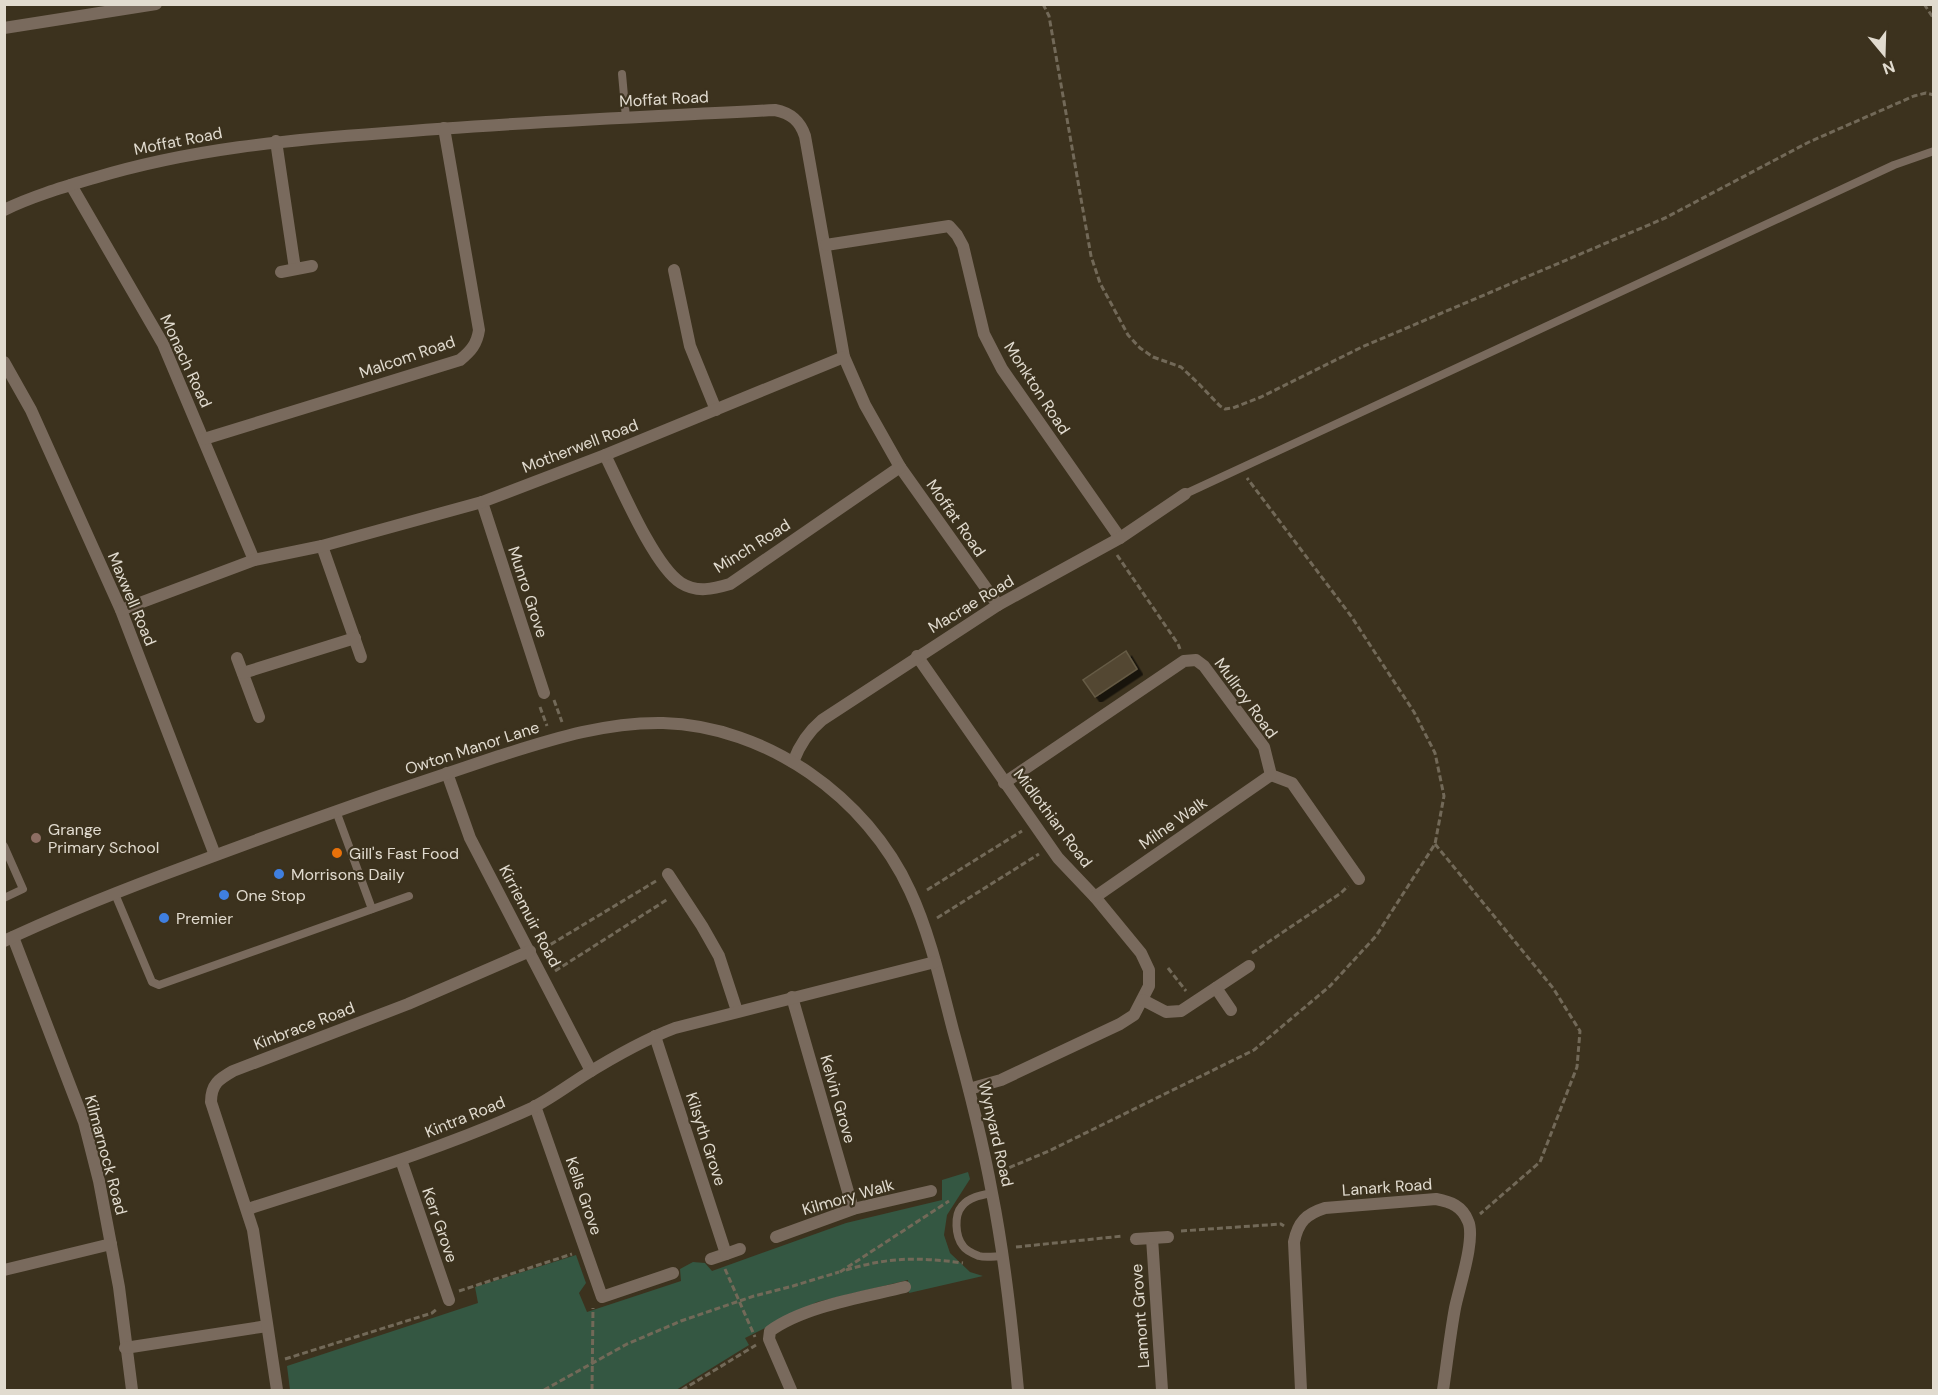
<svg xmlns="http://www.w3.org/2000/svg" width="1938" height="1395" viewBox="0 0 1938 1395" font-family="'DM Sans',sans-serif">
<defs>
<filter id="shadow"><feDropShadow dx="5.5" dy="5.5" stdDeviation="0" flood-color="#0009"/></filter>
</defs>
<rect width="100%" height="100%" fill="#3c321e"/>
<polygon fill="#345742" points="968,1172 970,1179 947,1215 944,1235 950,1253 970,1272 983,1276 909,1293 908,1280 817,1302 745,1338 749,1345 676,1390 290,1390 287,1366 478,1303 475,1287 576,1255 586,1283 579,1293 587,1312 681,1281 680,1269 693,1262 705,1263 712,1271 846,1223 942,1200 942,1180"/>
<polygon fill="#524733" stroke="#665b45" stroke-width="1.5" filter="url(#shadow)" points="1126,651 1137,669 1095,697 1083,680"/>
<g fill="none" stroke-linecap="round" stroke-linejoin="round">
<g stroke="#726958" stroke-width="3" stroke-dasharray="6 3" stroke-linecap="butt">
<polyline points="1043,4 1049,16 1091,256 1100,283 1128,335 1140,348 1153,357 1181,367 1199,384 1220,406 1225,409 1233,408 1261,397 1362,347 1665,218 1809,142 1914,96 1926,93 1934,95"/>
<polyline points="1924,4 1934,19"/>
<polyline points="1117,555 1178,644 1180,649"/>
<polyline points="554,700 562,722"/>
<polyline points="540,707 547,726"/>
<polyline points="1435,844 1553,988 1580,1031 1577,1067 1540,1162 1480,1214"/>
<polyline points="927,890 1022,831"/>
<polyline points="937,918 1039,854"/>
<polyline points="543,949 656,881"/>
<polyline points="1252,953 1341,893 1348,886"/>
<polyline points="1168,968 1186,991"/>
<polyline points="555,971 668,899"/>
<polyline points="1001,1171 1049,1151 1254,1050 1330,986 1376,936 1435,844 1444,796 1435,753 1414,712 1351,616 1247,478"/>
<polyline points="1181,1231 1281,1224 1284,1226"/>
<polyline points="1016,1247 1123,1236"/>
<polyline points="725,1269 755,1337"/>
<path d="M846 1270C889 1257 918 1257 963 1263"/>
<polyline points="840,1272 949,1201"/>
<polyline points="459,1291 572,1254"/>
<polyline points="285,1359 432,1313 438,1308"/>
<polyline points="544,1390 627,1344 681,1321 754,1296 793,1286 839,1272"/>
<polyline points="592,1390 593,1308"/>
<polyline points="682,1390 756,1345"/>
</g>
<g stroke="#796a5d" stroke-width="8">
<polyline points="622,74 626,118"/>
<polyline points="1185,494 1894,165 1934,151"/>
<polyline points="336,811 372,909"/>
<polyline points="4,846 23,889 4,898"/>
<polyline points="115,894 152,982 159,985 409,896"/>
<path d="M992 1193C982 1195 969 1197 962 1206 954 1215 955 1236 963 1246 966 1251 974 1254 979 1256 986 1258 996 1256 1003 1256"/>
</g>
<g stroke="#796a5d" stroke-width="12">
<polyline points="4,28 156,4"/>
<polyline points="276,141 295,269"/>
<polyline points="71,185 163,344 254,560"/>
<path d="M4 210C33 196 64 187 94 178 190 149 286 140 385 133 515 122 645 117 775 110 791 113 800 121 805 136L844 357 865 405 900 467 998 605"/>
<polyline points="826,245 949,226 957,235 963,246 984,334 1002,369 1120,538"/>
<polyline points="674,270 690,346 716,410"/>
<polyline points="281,272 312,266"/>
<polyline points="4,362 31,410 121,610 215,855"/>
<path d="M204 439 460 360C471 351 477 344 479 330L444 128"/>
<path d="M605 455C620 485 654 566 681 583 697 593 713 589 730 584L900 467"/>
<polyline points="482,502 544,693"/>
<polyline points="322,546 361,657"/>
<polyline points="121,610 254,560 322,546 482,502 605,455 844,357"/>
<polyline points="917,656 1058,858 1095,897 1141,953 1149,970 1149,986 1134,1015 1120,1024 1001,1080 969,1089"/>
<polyline points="237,658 259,717"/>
<polyline points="243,673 355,638"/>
<path d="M793 762C799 746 809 731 822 720L998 605 1120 538 1185 494"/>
<polyline points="447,773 470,838 591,1071"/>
<polyline points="1004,783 1184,661 1196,660 1204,666 1264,747 1271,775 1292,783 1359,879"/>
<polyline points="668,874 702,926 719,956 737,1011"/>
<polyline points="1095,897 1271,775"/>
<polyline points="13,937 84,1122 99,1181 119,1287 132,1390"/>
<path d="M4 941C55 917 107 896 160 876 234 848 308 821 383 795 421 782 460 769 499 756 553 739 605 722 663 723 767 726 867 797 910 891 930 934 941 984 953 1030 968 1084 982 1138 992 1193 1005 1258 1012 1324 1018 1390"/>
<polyline points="1216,988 1231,1010"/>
<polyline points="792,997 853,1209"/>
<polyline points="1143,1000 1166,1012 1181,1011 1249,966"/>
<polyline points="655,1036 726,1254 711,1259"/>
<polyline points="535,1106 602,1297 673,1273"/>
<polyline points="401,1160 449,1300"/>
<path d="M248 1209C344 1178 440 1150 532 1108 550 1099 566 1087 583 1076 612 1058 643 1040 675 1028L935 962"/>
<polyline points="776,1237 853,1209 931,1191"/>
<polyline points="1152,1238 1162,1390"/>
<polyline points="1136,1239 1168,1237"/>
<polyline points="726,1254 740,1249"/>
<polyline points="4,1270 111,1244"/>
<polyline points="125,1348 267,1326"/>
<path d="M277 1390 253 1230 211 1102C211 1084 219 1079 233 1071L408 1004 530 951"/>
<path d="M791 1390 769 1339 770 1331C804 1306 864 1297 905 1287"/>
<path d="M1301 1390 1294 1242C1298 1222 1306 1214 1325 1208L1436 1199C1451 1202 1462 1206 1468 1221 1476 1238 1459 1288 1455 1308 1450 1335 1447 1363 1443 1390"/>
</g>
</g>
<circle fill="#8d6e63" stroke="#3c321e" stroke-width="2" cx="36" cy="838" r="6"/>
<circle fill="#e8710a" stroke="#3c321e" stroke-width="2" cx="337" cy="853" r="6"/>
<g fill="#3f7fe0" stroke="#3c321e" stroke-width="2">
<circle cx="279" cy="874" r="6"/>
<circle cx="224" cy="895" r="6"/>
<circle cx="164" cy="918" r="6"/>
</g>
<g text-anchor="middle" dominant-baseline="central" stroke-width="4.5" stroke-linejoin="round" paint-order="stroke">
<g font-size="16" fill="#e1dbcf" stroke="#3c321e">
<text transform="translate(664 99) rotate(-3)">Moffat Road</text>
<text transform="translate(178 141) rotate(-11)">Moffat Road</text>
<text transform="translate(407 357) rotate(-19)">Malcom Road</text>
<text transform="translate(186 361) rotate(65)">Monach Road</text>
<text transform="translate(1037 388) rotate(57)">Monkton Road</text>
<text transform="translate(580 446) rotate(-21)">Motherwell Road</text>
<text transform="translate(956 518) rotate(55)">Moffat Road</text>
<text transform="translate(752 546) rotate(-32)">Minch Road</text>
<text transform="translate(528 592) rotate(72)">Munro Grove</text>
<text transform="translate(132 599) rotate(67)">Maxwell Road</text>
<text transform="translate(971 604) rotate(-31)">Macrae Road</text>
<text transform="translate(1246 698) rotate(54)">Mullroy Road</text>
<text transform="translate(472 748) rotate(-18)">Owton Manor Lane</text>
<text transform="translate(1053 818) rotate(53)">Midlothian Road</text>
<text transform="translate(1173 823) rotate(-35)">Milne Walk</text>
<text transform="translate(530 916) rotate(62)">Kirriemuir Road</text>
<text transform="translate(304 1026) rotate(-21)">Kinbrace Road</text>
<text transform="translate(838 1099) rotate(74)">Kelvin Grove</text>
<text transform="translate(465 1117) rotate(-22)">Kintra Road</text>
<text transform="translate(996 1134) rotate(77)">Wynyard Road</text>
<text transform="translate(706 1139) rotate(72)">Kilsyth Grove</text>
<text transform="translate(106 1155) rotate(75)">Kilmarnock Road</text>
<text transform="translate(1387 1187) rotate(-4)">Lanark Road</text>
<text transform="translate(584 1196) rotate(71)">Kells Grove</text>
<text transform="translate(848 1197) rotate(-16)">Kilmory Walk</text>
<text transform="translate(440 1225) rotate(71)">Kerr Grove</text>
<text transform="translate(1140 1316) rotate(-94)">Lamont Grove</text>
</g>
<g font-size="16" fill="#e1dbcf" stroke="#3c321e" text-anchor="start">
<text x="48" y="829">Grange<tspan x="48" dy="18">Primary School</tspan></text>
<text x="349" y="853">Gill's Fast Food</text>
<text x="291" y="874">Morrisons Daily</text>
<text x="236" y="895">One Stop</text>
<text x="176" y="918">Premier</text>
</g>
</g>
<rect width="1938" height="1395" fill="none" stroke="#e1dbcf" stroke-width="12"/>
<g transform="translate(1884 54) rotate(161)" stroke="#3c321e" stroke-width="4.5" paint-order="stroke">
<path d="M0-4.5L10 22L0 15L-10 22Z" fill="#e1dbcf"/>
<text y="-9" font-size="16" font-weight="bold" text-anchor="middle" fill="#e1dbcf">N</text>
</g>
</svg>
